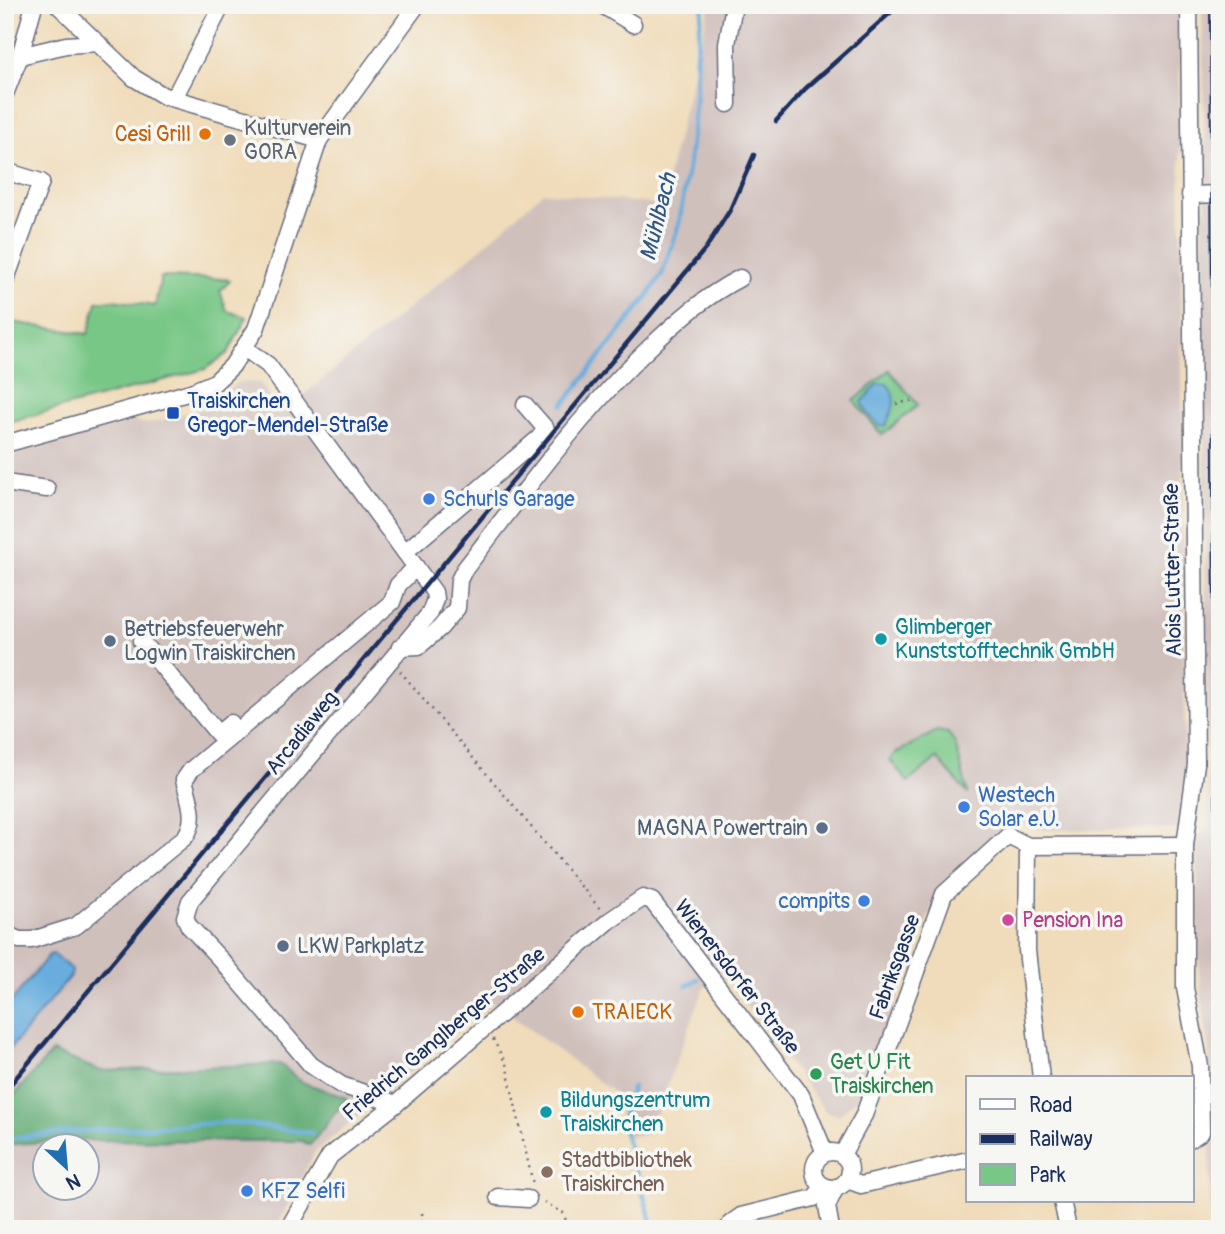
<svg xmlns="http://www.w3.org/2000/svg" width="1225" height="1234" viewBox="0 0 1225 1234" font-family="Pangolin,sans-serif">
<rect width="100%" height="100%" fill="#f6f6f2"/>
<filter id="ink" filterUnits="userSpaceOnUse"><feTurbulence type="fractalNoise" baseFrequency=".0143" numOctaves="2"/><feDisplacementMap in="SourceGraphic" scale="14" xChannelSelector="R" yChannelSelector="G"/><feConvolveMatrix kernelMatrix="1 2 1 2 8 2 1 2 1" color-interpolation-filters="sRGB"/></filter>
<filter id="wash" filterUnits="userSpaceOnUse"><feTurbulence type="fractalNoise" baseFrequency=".00686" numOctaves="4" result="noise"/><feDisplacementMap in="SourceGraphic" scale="28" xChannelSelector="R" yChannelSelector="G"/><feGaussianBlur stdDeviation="1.57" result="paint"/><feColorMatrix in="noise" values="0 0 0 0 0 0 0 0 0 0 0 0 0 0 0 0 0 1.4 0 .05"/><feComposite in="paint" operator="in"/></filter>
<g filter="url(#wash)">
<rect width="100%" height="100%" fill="#f0dcba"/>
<g fill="#d0c0bc" fill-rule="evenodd">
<path d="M710 5H1179L1185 776 1178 829 1045 830 1018 823 935 899 859 1096 839 1115 826 1112 722 973 704 988 649 1134 628 1137 613 1092 493 1002 315 1152 275 1229H5V457L134 421 147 424 207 408 238 382 260 383 282 413 480 249 543 192 661 205ZM46 1146H88V1188H46Z"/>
<polygon points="1202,5 1220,5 1220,1229 1210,1229 1209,1051 1199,973 1197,842 1208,823 1202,222 1206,206"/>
</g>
<g fill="#79c787" stroke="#4a7b72" stroke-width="2">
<polygon points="161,277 226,279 230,281 220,291 227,311 247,317 228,353 205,369 5,423 5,321 88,334 97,302 113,300 155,306"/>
<polygon points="889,370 918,405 882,435 854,401"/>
<polygon points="937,731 948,733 955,743 968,794 937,758 908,782 890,760 894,754"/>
</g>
<polygon fill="#62ac74" stroke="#3e6e69" stroke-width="2" points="52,1052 101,1071 280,1064 302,1082 347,1098 310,1145 302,1141 68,1140 5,1145 5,1105"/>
<g fill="#67adde" stroke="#416e9e" stroke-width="2">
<path d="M878 384H887C899 398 893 410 886 425L880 426C872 419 865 412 862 402Z"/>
<polygon points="53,954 72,970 71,976 5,1055 5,1009 49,955"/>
</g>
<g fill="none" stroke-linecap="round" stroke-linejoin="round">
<g stroke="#67adde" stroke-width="4.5">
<polyline points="563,405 647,297 662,274 679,224 689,161 696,95 696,55 703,5"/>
<polyline points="686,986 698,979"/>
<polyline points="633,1087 621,1122 654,1229"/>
<polyline points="5,1139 68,1132 231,1122 312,1133"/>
</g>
</g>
</g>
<g filter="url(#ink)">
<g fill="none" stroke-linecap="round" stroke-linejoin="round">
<defs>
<g id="minor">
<polyline points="58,5 134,78 164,96 319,140"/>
<polyline points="602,5 633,24"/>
<polyline points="1189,5 1196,764 1185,845 1185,988 1200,1066 1201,1132 1192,1138"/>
<polyline points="20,56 66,45 98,43"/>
<polyline points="5,94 20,56 34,5"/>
<polyline points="174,98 222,5"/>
<polyline points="728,104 727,44 734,5"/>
<polyline points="5,171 41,182 5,282"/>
<polyline points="1190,195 1220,194"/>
<polyline points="244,348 268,365 434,592 435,599 430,613 190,901 185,917 189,926 222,961 311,1065 341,1085 396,1104"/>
<polyline points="5,444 191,392 215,382 232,366 256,329 319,140 417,5"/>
<polyline points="5,483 47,489"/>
<polyline points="405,552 539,438 546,429 525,405"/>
<polyline points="141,641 218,734 231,723"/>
<path d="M400 647 419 646 440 628 457 608 459 580 464 570C523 494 579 415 648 349 676 322 705 296 740 278"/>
<polyline points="1028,846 1027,950 1041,1078"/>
<path d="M5 929 10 936 19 940H32L76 926 185 837C198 820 189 799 184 780L191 770 392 602 398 585 416 567"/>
<circle cx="832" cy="1170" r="18"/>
<polyline points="842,1155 864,1115 944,894 1008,836 1028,846 1185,845"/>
<polyline points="847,1180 861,1185 968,1160"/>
<polyline points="498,1197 528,1199"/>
<polyline points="1062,1201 1068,1229"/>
<polyline points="288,1229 330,1156 396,1104 609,921 643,898 652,901 801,1095 825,1153"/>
<polyline points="728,1229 731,1223 741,1216 814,1198 824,1186"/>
<polyline points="831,1229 827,1206 836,1187"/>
</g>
</defs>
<use href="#minor" stroke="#666c7e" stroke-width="19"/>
<g stroke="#666c7e" stroke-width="2.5" stroke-dasharray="2 5" stroke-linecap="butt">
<polyline points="896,404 914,400"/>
<polyline points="400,671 601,910"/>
<polyline points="493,1039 506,1064 533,1184"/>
<polyline points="544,1202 565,1214 566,1229"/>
<polyline points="422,1213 424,1229"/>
</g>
<use href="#minor" stroke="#fff" stroke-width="16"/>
<polyline stroke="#1b2f5e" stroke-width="2" points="1210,5 1218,1229"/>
<g stroke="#1b2f5e" stroke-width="4.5">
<polyline points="776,121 805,89 899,5"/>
<polyline points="5,1091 706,248 730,210 754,155"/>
</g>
</g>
</g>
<g fill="#e8710a" stroke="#f6f6f2" stroke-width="2.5">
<circle cx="205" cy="134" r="7"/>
<circle cx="578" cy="1012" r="7"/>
</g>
<circle fill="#6b7280" stroke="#f6f6f2" stroke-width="2.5" cx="230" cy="140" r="7"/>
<rect fill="#1a4fb4" stroke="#f6f6f2" stroke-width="2.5" x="166" y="406" width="14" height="14" rx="3.5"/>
<g fill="#3f7fe0" stroke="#f6f6f2" stroke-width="2.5">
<circle cx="429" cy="499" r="7"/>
<circle cx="964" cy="807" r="7"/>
<circle cx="864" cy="901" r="7"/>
<circle cx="247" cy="1191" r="7"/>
</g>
<g fill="#0f9aa8" stroke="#f6f6f2" stroke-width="2.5">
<circle cx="881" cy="639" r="7"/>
<circle cx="546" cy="1112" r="7"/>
</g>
<g fill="#5c6f8a" stroke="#f6f6f2" stroke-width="2.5">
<circle cx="110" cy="641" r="7"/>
<circle cx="822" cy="828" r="7"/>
<circle cx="283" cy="946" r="7"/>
</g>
<circle fill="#d1479c" stroke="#f6f6f2" stroke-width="2.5" cx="1008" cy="920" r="7"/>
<circle fill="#2e9e5b" stroke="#f6f6f2" stroke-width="2.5" cx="816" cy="1074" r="7"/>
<circle fill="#8d6e63" stroke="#f6f6f2" stroke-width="2.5" cx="547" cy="1172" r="7"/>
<g text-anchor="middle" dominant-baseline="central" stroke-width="7" stroke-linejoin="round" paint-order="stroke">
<g font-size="21" fill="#5b616d" stroke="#f6f6f2" text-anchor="start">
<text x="244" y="128">Kulturverein<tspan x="244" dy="24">GORA</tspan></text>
</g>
<g font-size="21" fill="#c56008" stroke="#f6f6f2" text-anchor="end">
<text x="191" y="134">Cesi Grill</text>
<text x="592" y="1012" text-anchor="start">TRAIECK</text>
</g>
<g font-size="21" fill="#164399" stroke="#f6f6f2" text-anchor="start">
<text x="187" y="401">Traiskirchen<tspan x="187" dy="24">Gregor-Mendel-Straße</tspan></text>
</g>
<g font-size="21" fill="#366cbe" stroke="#f6f6f2" text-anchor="start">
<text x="443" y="499">Schurls Garage</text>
<text x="978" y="795">Westech<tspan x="978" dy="24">Solar e.U.</tspan></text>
<text x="850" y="901" text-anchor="end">compits</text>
<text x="261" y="1191">KFZ Selfi</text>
</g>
<g font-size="21" fill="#1b2f5e" stroke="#f6f6f2">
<text transform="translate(1173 570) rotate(-91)">Alois Lutter-Straße</text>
<text transform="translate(302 733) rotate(-51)">Arcadiaweg</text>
<text transform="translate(895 967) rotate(-70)">Fabriksgasse</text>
<text transform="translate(737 977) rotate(52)">Wienersdorfer Straße</text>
<text transform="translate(444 1034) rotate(-40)">Friedrich Ganglberger-Straße</text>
</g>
<g font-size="21" fill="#0d838f" stroke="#f6f6f2" text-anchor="start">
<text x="895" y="627">Glimberger<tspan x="895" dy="24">Kunststofftechnik GmbH</tspan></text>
<text x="560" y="1100">Bildungszentrum<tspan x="560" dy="24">Traiskirchen</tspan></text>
</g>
<g font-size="21" fill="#4e5e75" stroke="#f6f6f2" text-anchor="start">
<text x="124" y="629">Betriebsfeuerwehr<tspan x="124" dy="24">Logwin Traiskirchen</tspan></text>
<text x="808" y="828" text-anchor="end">MAGNA Powertrain</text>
<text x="297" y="946">LKW Parkplatz</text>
</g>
<g font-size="21" fill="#b23c85" stroke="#f6f6f2" text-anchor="start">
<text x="1022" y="920">Pension Ina</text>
</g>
<g font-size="21" fill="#27864d" stroke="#f6f6f2" text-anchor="start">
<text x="830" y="1062">Get U Fit<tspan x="830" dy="24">Traiskirchen</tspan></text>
</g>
<g font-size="21" fill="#785e54" stroke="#f6f6f2" text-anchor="start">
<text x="561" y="1160">Stadtbibliothek<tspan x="561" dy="24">Traiskirchen</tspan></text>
</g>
<g font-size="23" font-style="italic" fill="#325584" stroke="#f6f6f2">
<text transform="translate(658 217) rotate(-76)">Mühlbach</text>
</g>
</g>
<rect width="1225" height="1234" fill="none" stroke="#f6f6f2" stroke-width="28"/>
<rect x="966" y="1076" width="228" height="126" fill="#f6f6f2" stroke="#9ea6b7" stroke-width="2"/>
<rect x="980" y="1099" width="35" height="10" fill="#ffffff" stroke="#9ea6b7" stroke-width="2"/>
<text x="1029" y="1112" font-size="21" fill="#1b2f5e">Road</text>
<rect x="980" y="1134" width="35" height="10" fill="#1b2f5e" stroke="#9ea6b7" stroke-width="2"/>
<text x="1029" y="1146" font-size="21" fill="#1b2f5e">Railway</text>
<rect x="980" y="1164" width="35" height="21" fill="#79c787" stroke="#9ea6b7" stroke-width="2"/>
<text x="1029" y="1182" font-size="21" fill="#1b2f5e">Park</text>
<g transform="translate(66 1167) rotate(154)"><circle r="33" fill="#f6f6f2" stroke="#9ea6b7" stroke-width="2"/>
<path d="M0-5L12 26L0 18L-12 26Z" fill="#1f6fb2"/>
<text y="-10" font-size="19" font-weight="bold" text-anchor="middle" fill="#1b2f5e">N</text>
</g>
</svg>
